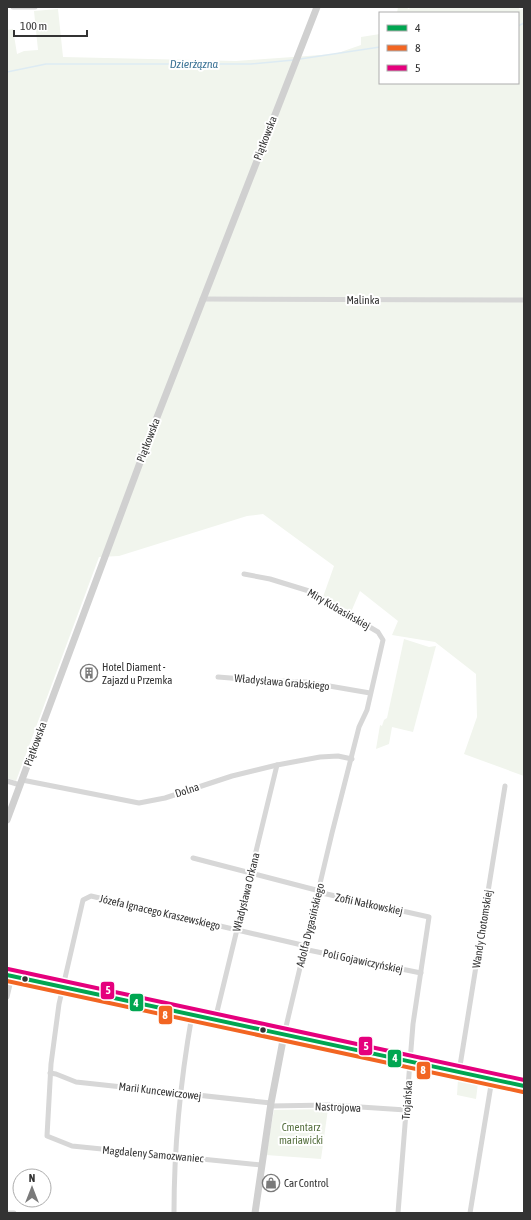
<svg xmlns="http://www.w3.org/2000/svg" width="531" height="1220" viewBox="0 0 531 1220" font-family="'Asap Condensed',sans-serif">
<rect width="100%" height="100%" fill="#fff"/>
<g fill="#f1f5ed">
<polygon points="398,7 407,7 408,9 413,7 518,7 520,10 524,8 524,776 464,754 477,717 476,674 435,642 392,635 398,621 360,591 351,612 323,597 334,566 263,514 247,516 119,556 99,557 16,781 7,778 7,30 13,29 17,54 24,51 38,50 34,11 58,9 63,57 236,61 335,54 361,45 361,37 380,34 380,83 518,83 518,13 397,13"/>
<polygon points="404,639 429,647 436,646 413,732 392,727 389,744 376,749 380,725 382,726 384,720 387,718"/>
<polygon points="458,1079 478,1083 476,1099 457,1095"/>
<polygon points="328,1109 321,1159 266,1155 274,1110"/>
</g>
<g fill="none" stroke-linecap="round" stroke-linejoin="round">
<g stroke="#ddebf3" stroke-width="1.5">
<polyline points="518,26 524,23"/>
<polyline points="300,59 380,47"/>
<polyline points="7,72 46,64 251,64 294,60"/>
</g>
<g stroke="#d7d7d7" stroke-width="5">
<polyline points="13,7 35,7"/>
<polyline points="202,299 524,300"/>
<polyline points="244,574 270,579 309,591 378,632 383,640 367,710 359,727 332,833 284,1035"/>
<polyline points="218,677 256,680 306,682 370,693"/>
<polyline points="22,780 139,803 165,798 232,776 277,765 320,757 338,756 352,759"/>
<polyline points="7,781 20,785"/>
<polyline points="193,858 316,890 322,893 429,917 413,1024 398,1213"/>
<polyline points="7,997 12,976"/>
<polyline points="215,1020 277,765"/>
<polyline points="459,1072 505,786"/>
<polyline points="50,1073 56,1074 76,1082 271,1103"/>
<polyline points="270,1106 330,1105 406,1110"/>
<polyline points="261,1165 72,1146 47,1136 51,1064 59,1004 83,900 91,896 302,945 308,950 421,973"/>
<polyline points="7,1213 14,1213"/>
<path d="M174 1213C174 1144 180 1083 192 1015"/>
<polyline points="470,1213 492,1079"/>
</g>
<g stroke="#d0d0d0" stroke-width="7">
<polyline points="7,820 154,425 317,7"/>
<polyline points="7,975 524,1086"/>
<polyline points="255,1213 271,1103 284,1035"/>
</g>
<defs>
<polyline id="bus-1" points="7,975 524,1086"/>
<polyline id="bus-2" points="7,981 523,1092"/>
<polyline id="bus-3" points="8,969 524,1080"/>
</defs>
<use href="#bus-1" stroke="#fff" stroke-width="7"/>
<use href="#bus-2" stroke="#fff" stroke-width="7"/>
<use href="#bus-3" stroke="#fff" stroke-width="7"/>
<use href="#bus-1" stroke="#00a651" stroke-width="4"/>
<use href="#bus-2" stroke="#f26522" stroke-width="4"/>
<use href="#bus-3" stroke="#e5007d" stroke-width="4"/>
</g>
<defs>
<symbol id="building-ring" viewBox="-11 -11 22 22"><circle r="9.5" fill="#fff" stroke="#7a7a7a" stroke-width="1.5"/><path d="M-4-6H4V6H1V3H-1V6H-4ZM-2.5-4.3h1.7v1.8h-1.7ZM.8-4.3h1.7v1.8H.8ZM-2.5-1h1.7V.8h-1.7ZM.8-1h1.7V.8H.8Z" fill="#7a7a7a"/></symbol>
<symbol id="shop-ring" viewBox="-11 -11 22 22"><circle r="9.5" fill="#fff" stroke="#7a7a7a" stroke-width="1.5"/><path d="M-5-2.5h2.3a2.7 3.5 0 0 1 5.4 0H5L5.5 6h-11ZM-1.5-2.5h3a1.5 2.3 0 0 0-3 0Z" fill="#7a7a7a"/></symbol>
</defs>
<g fill-rule="evenodd">
<use href="#building-ring" x="79" y="663" width="20" height="20"/>
<use href="#shop-ring" x="261" y="1173" width="20" height="20"/>
</g>
<g fill="#333" stroke="#fff" stroke-width="1.5">
<circle cx="25" cy="979" r="3.5"/>
<circle cx="263" cy="1030" r="3.5"/>
</g>
<g text-anchor="middle" dominant-baseline="central" stroke-width="4" stroke-linejoin="round" paint-order="stroke">
<g font-size="11" fill="#333" stroke="#fff">
<text transform="translate(265 138) rotate(-69)">Piątkowska</text>
<text x="363" y="300">Malinka</text>
<text transform="translate(148 440) rotate(-69)">Piątkowska</text>
<text transform="translate(339 609) rotate(30)">Miry Kubasińskiej</text>
<text transform="translate(282 682) rotate(5)">Władysława Grabskiego</text>
<text transform="translate(35 744) rotate(-70)">Piątkowska</text>
<text transform="translate(187 790) rotate(-18)">Dolna</text>
<text transform="translate(246 892) rotate(-76)">Władysława Orkana</text>
<text transform="translate(369 904) rotate(12)">Zofii Nałkowskiej</text>
<text transform="translate(160 912) rotate(13)">Józefa Ignacego Kraszewskiego</text>
<text transform="translate(310 925) rotate(-76)">Adolfa Dygasińskiego</text>
<text transform="translate(482 929) rotate(-81)">Wandy Chotomskiej</text>
<text transform="translate(363 961) rotate(12)">Poli Gojawiczyńskiej</text>
<text transform="translate(160 1091) rotate(7)">Marii Kuncewiczowej</text>
<text transform="translate(407 1100) rotate(-86)">Trojańska</text>
<text transform="translate(338 1107) rotate(2)">Nastrojowa</text>
<text transform="translate(153 1154) rotate(5)">Magdaleny Samozwaniec</text>
</g>
<g font-size="11" fill="#333" stroke="#fff" text-anchor="start">
<text x="102" y="667">Hotel Diament -<tspan x="102" dy="13">Zajazd u Przemka</tspan></text>
<text x="284" y="1183">Car Control</text>
</g>
<g font-size="11" fill="#56703f" stroke="#fff">
<text x="301" y="1127">Cmentarz<tspan x="301" dy="13">mariawicki</tspan></text>
</g>
<g font-size="12" font-style="italic" fill="#3f7597" stroke="#fff">
<text x="194" y="64">Dzierżązna</text>
</g>
</g>
<g stroke="#fff" stroke-width="1.5">
<rect x="100" y="981" width="15" height="19" rx="4" fill="#e5007d"/>
<rect x="129" y="993" width="15" height="19" rx="4" fill="#00a651"/>
<rect x="158" y="1005" width="15" height="20" rx="4" fill="#f26522"/>
<rect x="358" y="1036" width="15" height="20" rx="4" fill="#e5007d"/>
<rect x="387" y="1049" width="15" height="19" rx="4" fill="#00a651"/>
<rect x="416" y="1061" width="15" height="19" rx="4" fill="#f26522"/>
</g>
<g font-size="11" text-anchor="middle" font-weight="bold" fill="#fff">
<text x="108" y="994">5</text>
<text x="136" y="1007">4</text>
<text x="165" y="1019">8</text>
<text x="366" y="1050">5</text>
<text x="395" y="1062">4</text>
<text x="423" y="1074">8</text>
</g>
<rect width="531" height="1220" fill="none" stroke="#333333" stroke-width="16"/>
<rect x="379" y="12" width="140" height="72" fill="#ffffff" stroke="#adadad"/>
<rect x="387" y="25" width="20" height="6" fill="#00a651" stroke="#adadad"/>
<text x="415" y="32" font-size="12" fill="#333333">4</text>
<rect x="387" y="45" width="20" height="6" fill="#f26522" stroke="#adadad"/>
<text x="415" y="52" font-size="12" fill="#333333">8</text>
<rect x="387" y="65" width="20" height="6" fill="#e5007d" stroke="#adadad"/>
<text x="415" y="72" font-size="12" fill="#333333">5</text>
<g transform="translate(32 1188)"><circle r="19" fill="#ffffff" stroke="#adadad"/>
<path d="M0-3L7 15L0 10L-7 15Z" fill="#7a7a7a"/>
<text y="-6" font-size="11" font-weight="bold" text-anchor="middle" fill="#333333">N</text>
</g>
<path d="M14 30v6h73v-6" fill="none" stroke="#333333" stroke-width="2"/>
<text x="20" y="30" font-size="12" fill="#333333" stroke="#ffffff" stroke-width="3" paint-order="stroke">100 m</text>
</svg>
